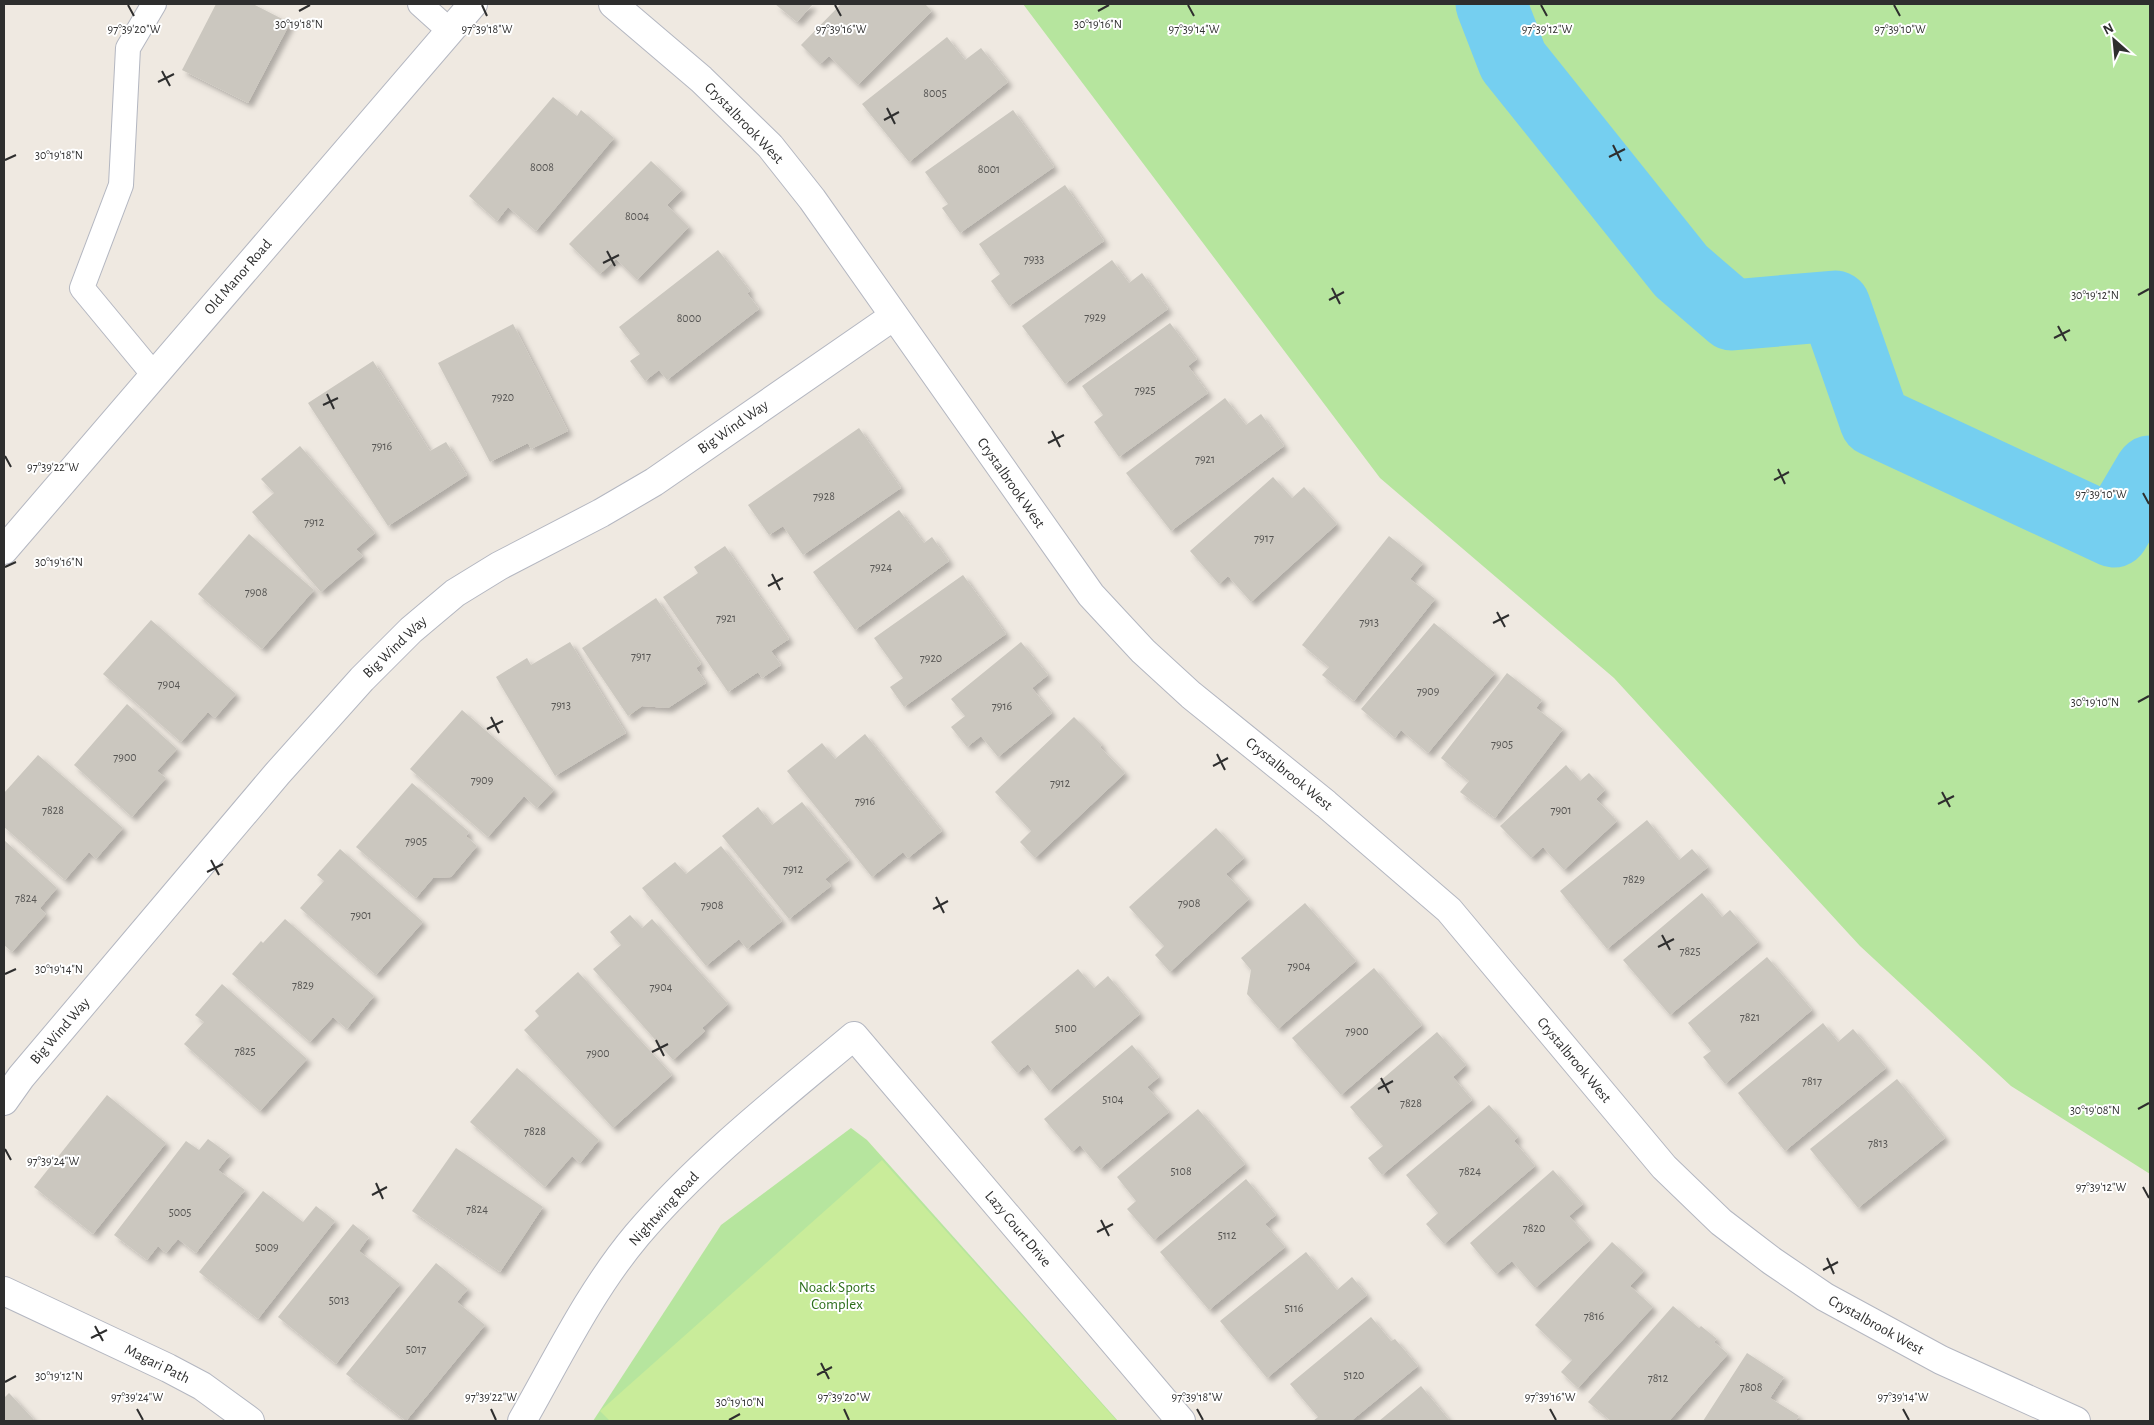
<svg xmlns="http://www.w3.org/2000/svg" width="2154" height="1425" viewBox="0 0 2154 1425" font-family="'Alegreya Sans',sans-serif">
<defs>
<filter id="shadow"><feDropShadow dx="4.5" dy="4.5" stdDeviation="2.5" flood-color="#0004"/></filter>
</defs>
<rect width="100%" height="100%" fill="#efe9e1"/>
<g fill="#b6e59e">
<polygon points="1023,4 2150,4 2150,1174 2011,1086 1860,946 1614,678 1380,478"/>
<polygon points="851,1128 867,1140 1118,1421 593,1421 721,1225"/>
</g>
<polygon fill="#c9ec9a" points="882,1160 1117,1421 610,1421 600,1411"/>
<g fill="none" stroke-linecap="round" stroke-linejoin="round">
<polyline stroke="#75cff0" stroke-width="71" points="1491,4 1513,61 1681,271 1732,315 1835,306 1875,421 2114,532 2150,471"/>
</g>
<g fill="#cbc7bf" filter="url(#shadow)">
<polygon points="216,4 253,4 290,23 248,103 182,70"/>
<polygon points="775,4 813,4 797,22"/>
<polygon points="841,4 925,4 932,11 858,85 829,56 820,64 801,45"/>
<polygon points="947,37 965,60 981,48 1008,82 909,162 862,104"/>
<polygon points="553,97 577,116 581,110 614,138 536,231 508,207 497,221 469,196"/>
<polygon points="1013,110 1054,167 960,233 942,208 948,204 925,172"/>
<polygon points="651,161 682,190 667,205 689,227 637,280 616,259 600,274 569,244"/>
<polygon points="1065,185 1104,241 1009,306 991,281 1000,274 979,244"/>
<polygon points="718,250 750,291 747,293 759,309 667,380 659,370 645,381 630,361 640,354 619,327"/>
<polygon points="1112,260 1129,283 1142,273 1168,309 1065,384 1022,326"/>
<polygon points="1170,323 1197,359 1188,366 1208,393 1119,457 1094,422 1103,415 1082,386"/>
<polygon points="513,324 568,431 531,449 528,443 490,462 438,363"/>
<polygon points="373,361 430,451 446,442 467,475 388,526 308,403"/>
<polygon points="1225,398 1246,425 1261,414 1284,446 1171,531 1126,473"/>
<polygon points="859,428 901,488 803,555 783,526 769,535 748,505"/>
<polygon points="300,446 375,533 356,549 363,556 321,592 252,512 274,493 261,479"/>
<polygon points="1273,477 1292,498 1304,487 1337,524 1251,602 1228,576 1219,584 1190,551"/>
<polygon points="899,510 924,543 932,537 949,561 855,630 813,572"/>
<polygon points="249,534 314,590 262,649 198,594"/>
<polygon points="1389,536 1423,563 1410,579 1435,599 1354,701 1322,675 1329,667 1302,645"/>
<polygon points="725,546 789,639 771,651 781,665 762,678 758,672 728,692 663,597 698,573 694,567"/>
<polygon points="963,575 1006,634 904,707 890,687 903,678 874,638"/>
<polygon points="656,598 701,664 696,668 706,683 668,708 642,706 628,716 582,648"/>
<polygon points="151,620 236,694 215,718 208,712 181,742 103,674"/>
<polygon points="1434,623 1495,673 1428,753 1401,730 1395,738 1361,709"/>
<polygon points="570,642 626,733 555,776 496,677 527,658 531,665"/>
<polygon points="1021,642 1048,675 1032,688 1052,713 998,757 981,736 967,747 951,727 965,716 951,699"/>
<polygon points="1507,673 1542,700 1536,708 1563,729 1495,818 1460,792 1469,781 1441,758"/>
<polygon points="127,704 177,749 157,771 166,778 132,817 74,765"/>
<polygon points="462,710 554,790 537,808 524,796 488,837 410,769"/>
<polygon points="1074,717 1102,745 1100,747 1125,773 1035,858 1020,842 1031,831 995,792"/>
<polygon points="865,734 942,831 908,858 903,852 872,877 787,771 822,743 835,759"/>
<polygon points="38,755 123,828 96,859 89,852 65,880 4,827 4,793"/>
<polygon points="1566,765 1580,781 1589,773 1605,790 1596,799 1617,821 1564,870 1543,847 1531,858 1500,826"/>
<polygon points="412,783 469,832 466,836 477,846 451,877 433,878 416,898 356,847"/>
<polygon points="802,802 849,860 825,879 831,886 789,919 722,836 758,807 772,825"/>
<polygon points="1647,820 1679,860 1692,849 1708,867 1607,949 1560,891"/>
<polygon points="1216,828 1244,858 1226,874 1249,899 1170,972 1155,955 1164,946 1129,907"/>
<polygon points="4,840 57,888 40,908 46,914 12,952 4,945"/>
<polygon points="721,846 782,921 747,949 739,939 706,966 642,888 675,862 686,874"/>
<polygon points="340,849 423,922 376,975 300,908 324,881 317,875"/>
<polygon points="1702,893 1722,917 1730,910 1758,942 1670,1015 1623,960"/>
<polygon points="1305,903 1356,961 1278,1029 1247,994 1251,970 1241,958"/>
<polygon points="630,915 642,928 652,919 728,1004 702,1028 705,1031 673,1060 593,969 621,945 610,932"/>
<polygon points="285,919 374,996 347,1029 333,1017 310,1042 232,974 261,941 263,943"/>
<polygon points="1767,957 1812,1010 1725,1084 1703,1057 1711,1051 1688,1023"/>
<polygon points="1374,968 1422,1025 1341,1095 1292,1038"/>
<polygon points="1078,969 1094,988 1108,976 1140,1014 1049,1091 1028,1064 1017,1073 991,1042"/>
<polygon points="578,972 672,1075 613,1128 524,1030 539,1016 535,1011"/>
<polygon points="222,984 307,1059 260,1111 184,1044 204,1022 195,1015"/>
<polygon points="1823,1023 1838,1042 1853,1029 1886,1068 1785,1151 1738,1093"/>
<polygon points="1437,1032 1466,1065 1453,1077 1472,1100 1382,1175 1368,1158 1383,1146 1350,1107"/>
<polygon points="1132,1045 1159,1077 1147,1087 1169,1112 1100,1169 1080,1145 1072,1152 1044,1119"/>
<polygon points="517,1068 599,1140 580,1163 572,1156 545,1187 470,1122"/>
<polygon points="1897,1079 1945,1138 1858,1208 1810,1149"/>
<polygon points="107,1095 166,1143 93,1234 34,1187"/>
<polygon points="1489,1105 1518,1137 1514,1141 1535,1166 1444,1244 1426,1224 1438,1213 1406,1175"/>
<polygon points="1198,1109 1245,1164 1154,1240 1127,1209 1136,1201 1117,1177"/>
<polygon points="208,1139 230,1155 218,1170 245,1190 196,1253 178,1239 166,1253 158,1246 147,1260 114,1235 186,1141 199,1150"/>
<polygon points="456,1148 543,1207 500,1272 412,1211"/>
<polygon points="1553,1170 1583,1204 1569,1216 1590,1240 1535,1288 1512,1261 1496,1274 1470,1243"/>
<polygon points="1246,1179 1276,1215 1265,1224 1285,1247 1209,1310 1160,1252"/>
<polygon points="263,1191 303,1222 316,1206 335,1221 258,1319 199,1272"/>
<polygon points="353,1224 369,1237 359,1251 400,1284 336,1364 278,1317"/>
<polygon points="1612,1242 1644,1271 1630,1286 1653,1307 1578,1388 1561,1372 1572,1360 1535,1325"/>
<polygon points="1306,1252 1337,1290 1352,1277 1367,1295 1267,1378 1220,1321"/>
<polygon points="436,1263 468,1289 457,1302 485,1325 406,1421 346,1374"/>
<polygon points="1673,1306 1699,1328 1701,1326 1717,1339 1714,1342 1728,1354 1669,1421 1611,1421 1588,1402"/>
<polygon points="1371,1317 1391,1341 1395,1339 1418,1366 1351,1421 1313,1421 1318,1417 1290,1384"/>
<polygon points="1747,1353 1784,1377 1770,1398 1799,1416 1795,1421 1703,1421"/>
<polygon points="1421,1386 1449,1420 1447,1421 1379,1421"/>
<polygon points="9,1393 35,1421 4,1421 4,1398"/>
</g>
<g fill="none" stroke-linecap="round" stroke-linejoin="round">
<defs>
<g id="lane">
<polyline points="154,4 128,48 121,185 82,288 154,375"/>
<polyline points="420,4 450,31"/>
</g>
<g id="street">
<polyline points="613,4 701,79 770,146 812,199 1091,595 1143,651 1191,695 1326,804 1449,910 1664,1167 1721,1222 1772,1261 1825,1297 1941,1360 2076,1421"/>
<polyline points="4,1101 21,1077 277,774 362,679 411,630 455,593 499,566 601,513 654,482 894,316"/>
<polyline points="4,1291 168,1368 202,1386 250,1421"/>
<path d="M522 1421C558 1358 590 1291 637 1235 701 1160 779 1099 854 1036L1181 1421"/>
</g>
<polyline id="secondary" points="4,550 473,4"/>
</defs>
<use href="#lane" stroke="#b4b7c1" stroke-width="26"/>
<use href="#street" stroke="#b4b7c1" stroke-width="30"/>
<use href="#secondary" stroke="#b4b7c1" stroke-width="30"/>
<use href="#lane" stroke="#fff" stroke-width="24"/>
<use href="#street" stroke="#fff" stroke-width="28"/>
<use href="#secondary" stroke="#fff" stroke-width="28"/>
</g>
<path fill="none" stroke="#2e2e2e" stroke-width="2" d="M128 5 134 16M482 5 487 16M835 5 841 16M1188 5 1194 16M1541 5 1547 16M1894 5 1900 16M299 11 310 5M1098 11 1109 5M162 71 170 86M158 82 174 74M887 108 895 124M884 120 899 112M1613 145 1621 161M1609 157 1625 149M5 160 16 155M607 251 615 266M603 263 619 255M1332 288 1340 304M2138 295 2149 289M1329 300 1344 292M2058 326 2066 341M2054 338 2070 330M327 394 334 409M323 405 338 398M1052 431 1060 447M1048 443 1064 435M5 456 11 467M1778 469 1785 484M1774 480 1789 472M2143 493 2149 504M5 567 16 562M772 574 780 590M768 586 783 578M1497 612 1505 627M1493 623 1509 615M2138 702 2149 696M491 717 499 733M487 729 503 721M1217 754 1225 770M1213 766 1228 758M1942 792 1950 807M1938 804 1954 796M211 860 219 875M207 872 223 864M936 897 944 913M933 909 948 901M1662 935 1670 950M1658 947 1674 939M5 974 16 969M656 1040 664 1056M652 1052 668 1044M1381 1078 1389 1093M1378 1089 1393 1081M2138 1109 2149 1103M5 1149 11 1160M376 1183 383 1199M2143 1187 2149 1198M372 1195 387 1187M1101 1220 1109 1236M1097 1232 1113 1224M1827 1258 1834 1274M1823 1270 1838 1262M95 1326 103 1341M91 1338 107 1330M821 1363 829 1379M817 1375 832 1367M5 1382 16 1376M137 1409 143 1420M491 1409 496 1420M844 1409 849 1420M1197 1409 1203 1420M1550 1409 1556 1420M1903 1409 1909 1420M729 1420 740 1414"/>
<g text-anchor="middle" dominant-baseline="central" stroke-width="4" stroke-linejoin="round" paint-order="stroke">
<g font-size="12" fill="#555452">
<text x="935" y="93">8005</text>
<text x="542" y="167">8008</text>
<text x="989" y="169">8001</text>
<text x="637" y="216">8004</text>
<text x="1034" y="259">7933</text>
<text x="1095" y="317">7929</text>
<text x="689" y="318">8000</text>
<text x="1145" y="390">7925</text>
<text x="503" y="397">7920</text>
<text x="382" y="446">7916</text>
<text x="1205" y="459">7921</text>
<text x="824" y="496">7928</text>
<text x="314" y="522">7912</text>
<text x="1264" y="538">7917</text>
<text x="881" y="567">7924</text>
<text x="256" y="592">7908</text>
<text x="726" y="618">7921</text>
<text x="1369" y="622">7913</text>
<text x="641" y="656">7917</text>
<text x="931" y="658">7920</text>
<text x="169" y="684">7904</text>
<text x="1428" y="691">7909</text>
<text x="561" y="705">7913</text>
<text x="1002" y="706">7916</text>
<text x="1502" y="744">7905</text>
<text x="125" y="757">7900</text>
<text x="482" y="780">7909</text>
<text x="1060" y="783">7912</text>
<text x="865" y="801">7916</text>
<text x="53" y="810">7828</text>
<text x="1561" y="810">7901</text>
<text x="416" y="841">7905</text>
<text x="793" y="869">7912</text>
<text x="1634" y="879">7829</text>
<text x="26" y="898">7824</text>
<text x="1189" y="903">7908</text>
<text x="712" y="905">7908</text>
<text x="361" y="915">7901</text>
<text x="1690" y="951">7825</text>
<text x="1299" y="966">7904</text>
<text x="303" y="985">7829</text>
<text x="661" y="987">7904</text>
<text x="1750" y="1017">7821</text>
<text x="1066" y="1028">5100</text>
<text x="1357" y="1031">7900</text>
<text x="245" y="1051">7825</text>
<text x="598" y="1053">7900</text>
<text x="1812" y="1081">7817</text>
<text x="1113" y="1099">5104</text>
<text x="1411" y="1103">7828</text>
<text x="535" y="1131">7828</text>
<text x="1878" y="1143">7813</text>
<text x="1181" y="1171">5108</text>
<text x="1470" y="1171">7824</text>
<text x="477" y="1209">7824</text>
<text x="180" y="1212">5005</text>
<text x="1534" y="1228">7820</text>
<text x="1227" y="1235">5112</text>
<text x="267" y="1247">5009</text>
<text x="339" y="1300">5013</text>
<text x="1294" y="1308">5116</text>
<text x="1594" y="1316">7816</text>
<text x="416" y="1349">5017</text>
<text x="1354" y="1375">5120</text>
<text x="1658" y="1378">7812</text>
<text x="1751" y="1387">7808</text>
</g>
<g font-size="15" fill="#2e2e2e" stroke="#fff">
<text transform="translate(744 123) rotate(46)">Crystalbrook West</text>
<text transform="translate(238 277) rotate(-49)">Old Manor Road</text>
<text transform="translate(733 427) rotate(-35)">Big Wind Way</text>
<text transform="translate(1011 483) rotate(55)">Crystalbrook West</text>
<text transform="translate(395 647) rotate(-44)">Big Wind Way</text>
<text transform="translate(1289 774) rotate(39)">Crystalbrook West</text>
<text transform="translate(60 1031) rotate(-49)">Big Wind Way</text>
<text transform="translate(1574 1060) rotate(50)">Crystalbrook West</text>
<text transform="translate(664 1209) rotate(-47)">Nightwing Road</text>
<text transform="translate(1018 1229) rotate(50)">Lazy Court Drive</text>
<text transform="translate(1876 1325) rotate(29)">Crystalbrook West</text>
<text transform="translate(157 1364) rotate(26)">Magari Path</text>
</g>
<g font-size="15" fill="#2c6e1b" stroke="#fff">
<text x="837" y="1287">Noack Sports<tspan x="837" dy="17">Complex</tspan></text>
</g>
</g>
<g font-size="12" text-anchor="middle" fill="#2e2e2e" stroke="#fff" stroke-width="4" stroke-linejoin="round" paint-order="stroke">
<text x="299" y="28">30°19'18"N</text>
<text x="1098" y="28">30°19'16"N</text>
<text x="134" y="33">97°39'20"W</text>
<text x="487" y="33">97°39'18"W</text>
<text x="841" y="33">97°39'16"W</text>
<text x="1194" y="33">97°39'14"W</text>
<text x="1547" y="33">97°39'12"W</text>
<text x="1900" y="33">97°39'10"W</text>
<text x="59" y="159">30°19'18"N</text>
<text x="2095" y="299">30°19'12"N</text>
<text x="53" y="471">97°39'22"W</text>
<text x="2101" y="498">97°39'10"W</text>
<text x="59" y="566">30°19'16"N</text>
<text x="2095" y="706">30°19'10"N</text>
<text x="59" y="973">30°19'14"N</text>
<text x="2095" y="1114">30°19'08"N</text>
<text x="53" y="1165">97°39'24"W</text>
<text x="2101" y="1191">97°39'12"W</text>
<text x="59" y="1380">30°19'12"N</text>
<text x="137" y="1401">97°39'24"W</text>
<text x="491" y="1401">97°39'22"W</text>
<text x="844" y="1401">97°39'20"W</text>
<text x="1197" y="1401">97°39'18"W</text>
<text x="1550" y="1401">97°39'16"W</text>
<text x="1903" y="1401">97°39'14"W</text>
<text x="740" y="1406">30°19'10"N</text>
</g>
<rect width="2154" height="1425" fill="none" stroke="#2e2e2e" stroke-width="10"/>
<g transform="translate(2114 40) rotate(333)" stroke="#ffffff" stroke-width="4" paint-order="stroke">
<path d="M0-4L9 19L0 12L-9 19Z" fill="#2e2e2e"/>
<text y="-8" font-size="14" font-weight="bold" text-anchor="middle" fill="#2e2e2e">N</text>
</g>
</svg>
